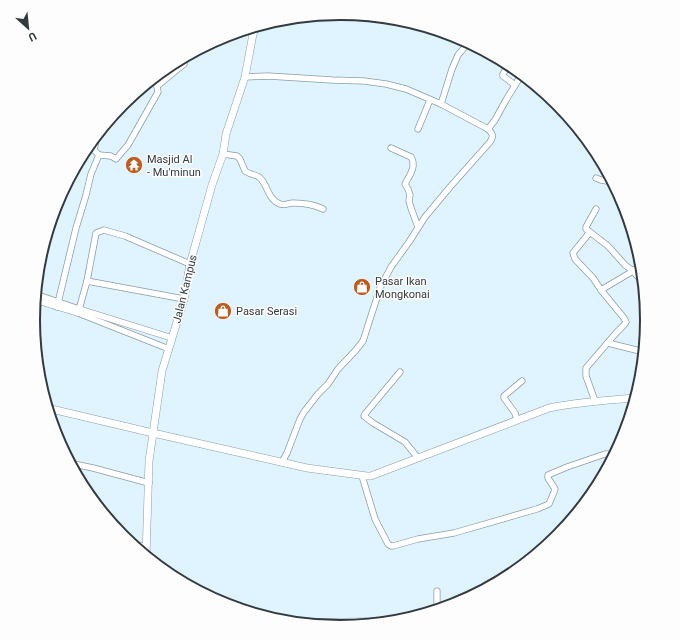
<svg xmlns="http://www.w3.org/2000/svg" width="680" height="641" viewBox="0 0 680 641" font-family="Roboto,sans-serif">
<rect width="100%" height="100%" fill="#dff4fe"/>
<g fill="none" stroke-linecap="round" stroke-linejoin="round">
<defs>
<g id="minor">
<polyline points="507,67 503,74 503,76 515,85"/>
<path d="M245 77 268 76 332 80 364 81 386 84 406 89 441 104 488 129C493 134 494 136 490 142L450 187 425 217 409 242 391 267 380 288 363 341 356 350 338 369 328 384 318 394 304 412 300 419 287 453 282 462"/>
<polyline points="157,86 184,64"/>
<polyline points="441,104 452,69 458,55 469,42"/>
<polyline points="418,129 430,100"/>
<polyline points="488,129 495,120 506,100 522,74"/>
<polyline points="97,135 94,150 99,155"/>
<polyline points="97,135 102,128"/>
<path d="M391 148 411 157C417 167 409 176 405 184L408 189 410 195 409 201 411 208 418 227"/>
<path d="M223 154 237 156 240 159 245 171C249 174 256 175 259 177 268 184 267 199 280 204 285 206 288 203 293 203 304 203 313 204 323 209"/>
<polyline points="596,178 601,180 613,182"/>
<polyline points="596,209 586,227 586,229 608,246 625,265 633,271 644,284"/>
<polyline points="590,232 573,253 575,259 593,278 601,290 624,318 626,322 624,325 616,333 586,368 586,376 595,401"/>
<polyline points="87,281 184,299"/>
<polyline points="601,290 633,271 642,263"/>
<polyline points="35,294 79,309 172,338"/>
<polyline points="35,300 78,313 169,349"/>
<polyline points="57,307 76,228 86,195 91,174 99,155 111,156 116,159 128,145 158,92 157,86 151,80"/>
<polyline points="78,313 87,281 96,233 104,230 125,236 190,264"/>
<polyline points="608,343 644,352"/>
<polyline points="400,372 365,414 364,416 373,423 405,442 418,458"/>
<polyline points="517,420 515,413 504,398 504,396 522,381"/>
<polyline points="69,463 93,468 149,483"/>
<polyline points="362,476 375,519 388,544 391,546 393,546 418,539 454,533 537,509 549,504 554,492 555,489 548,478 548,475 567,467 605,454 608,454 611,462"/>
<polyline points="128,542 146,547"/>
<polyline points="437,611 437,591"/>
</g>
<g id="tertiary">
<path d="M47 408 153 433 307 468 367 476H371L376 474 418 458 549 408C578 402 607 400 636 398"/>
<polyline points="146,557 149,461 162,371 184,299 190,264 212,185 223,154 226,134 245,77 253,34 257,26"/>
<polyline points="288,623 403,621"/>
</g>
</defs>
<use href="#minor" stroke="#8a9da7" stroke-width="7"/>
<use href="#tertiary" stroke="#8a9da7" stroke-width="8"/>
<use href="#minor" stroke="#fff" stroke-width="5.5"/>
<use href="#tertiary" stroke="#fff" stroke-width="7"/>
</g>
<defs>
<symbol id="temple-disc" viewBox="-11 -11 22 22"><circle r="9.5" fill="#bd5c1d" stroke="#fdfdfd"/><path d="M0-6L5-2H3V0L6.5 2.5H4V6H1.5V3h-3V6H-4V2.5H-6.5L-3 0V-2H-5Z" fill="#fff"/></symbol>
<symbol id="shop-disc" viewBox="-11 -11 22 22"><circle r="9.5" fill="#bd5c1d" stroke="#fdfdfd"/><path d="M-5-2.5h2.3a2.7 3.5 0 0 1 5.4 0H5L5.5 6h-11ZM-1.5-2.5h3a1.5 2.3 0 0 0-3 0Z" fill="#fff"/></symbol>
</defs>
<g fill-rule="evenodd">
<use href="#temple-disc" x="124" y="155" width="20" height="20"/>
<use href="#shop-disc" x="352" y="277" width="20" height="20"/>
<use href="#shop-disc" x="213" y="301" width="20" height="20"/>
</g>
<g text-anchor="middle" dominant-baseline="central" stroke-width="3" stroke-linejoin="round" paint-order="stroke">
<g font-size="11" fill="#333b3f" stroke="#fdfdfd" text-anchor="start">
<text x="147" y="159">Masjid Al<tspan x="147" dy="13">- Mu'minun</tspan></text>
<text x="375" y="281">Pasar Ikan<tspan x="375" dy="13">Mongkonai</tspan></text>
<text x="236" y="311">Pasar Serasi</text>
</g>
<g font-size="11" fill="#333b3f" stroke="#fdfdfd">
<text transform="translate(185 289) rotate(-76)">Jalan Kampus</text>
</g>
</g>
<path d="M0 0H680V641H0ZM40 320a300 300 0 1 1 600 0a300 300 0 1 1-600 0Z" fill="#fdfdfd" fill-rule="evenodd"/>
<path fill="none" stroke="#333b3f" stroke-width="2" d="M40 320a300 300 0 1 1 600 0a300 300 0 1 1-600 0Z"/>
<g transform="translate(28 28) rotate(153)" stroke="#fdfdfd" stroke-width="3" paint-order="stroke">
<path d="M0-3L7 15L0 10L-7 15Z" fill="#333b3f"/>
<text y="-6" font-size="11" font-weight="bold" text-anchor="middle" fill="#333b3f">U</text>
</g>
</svg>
